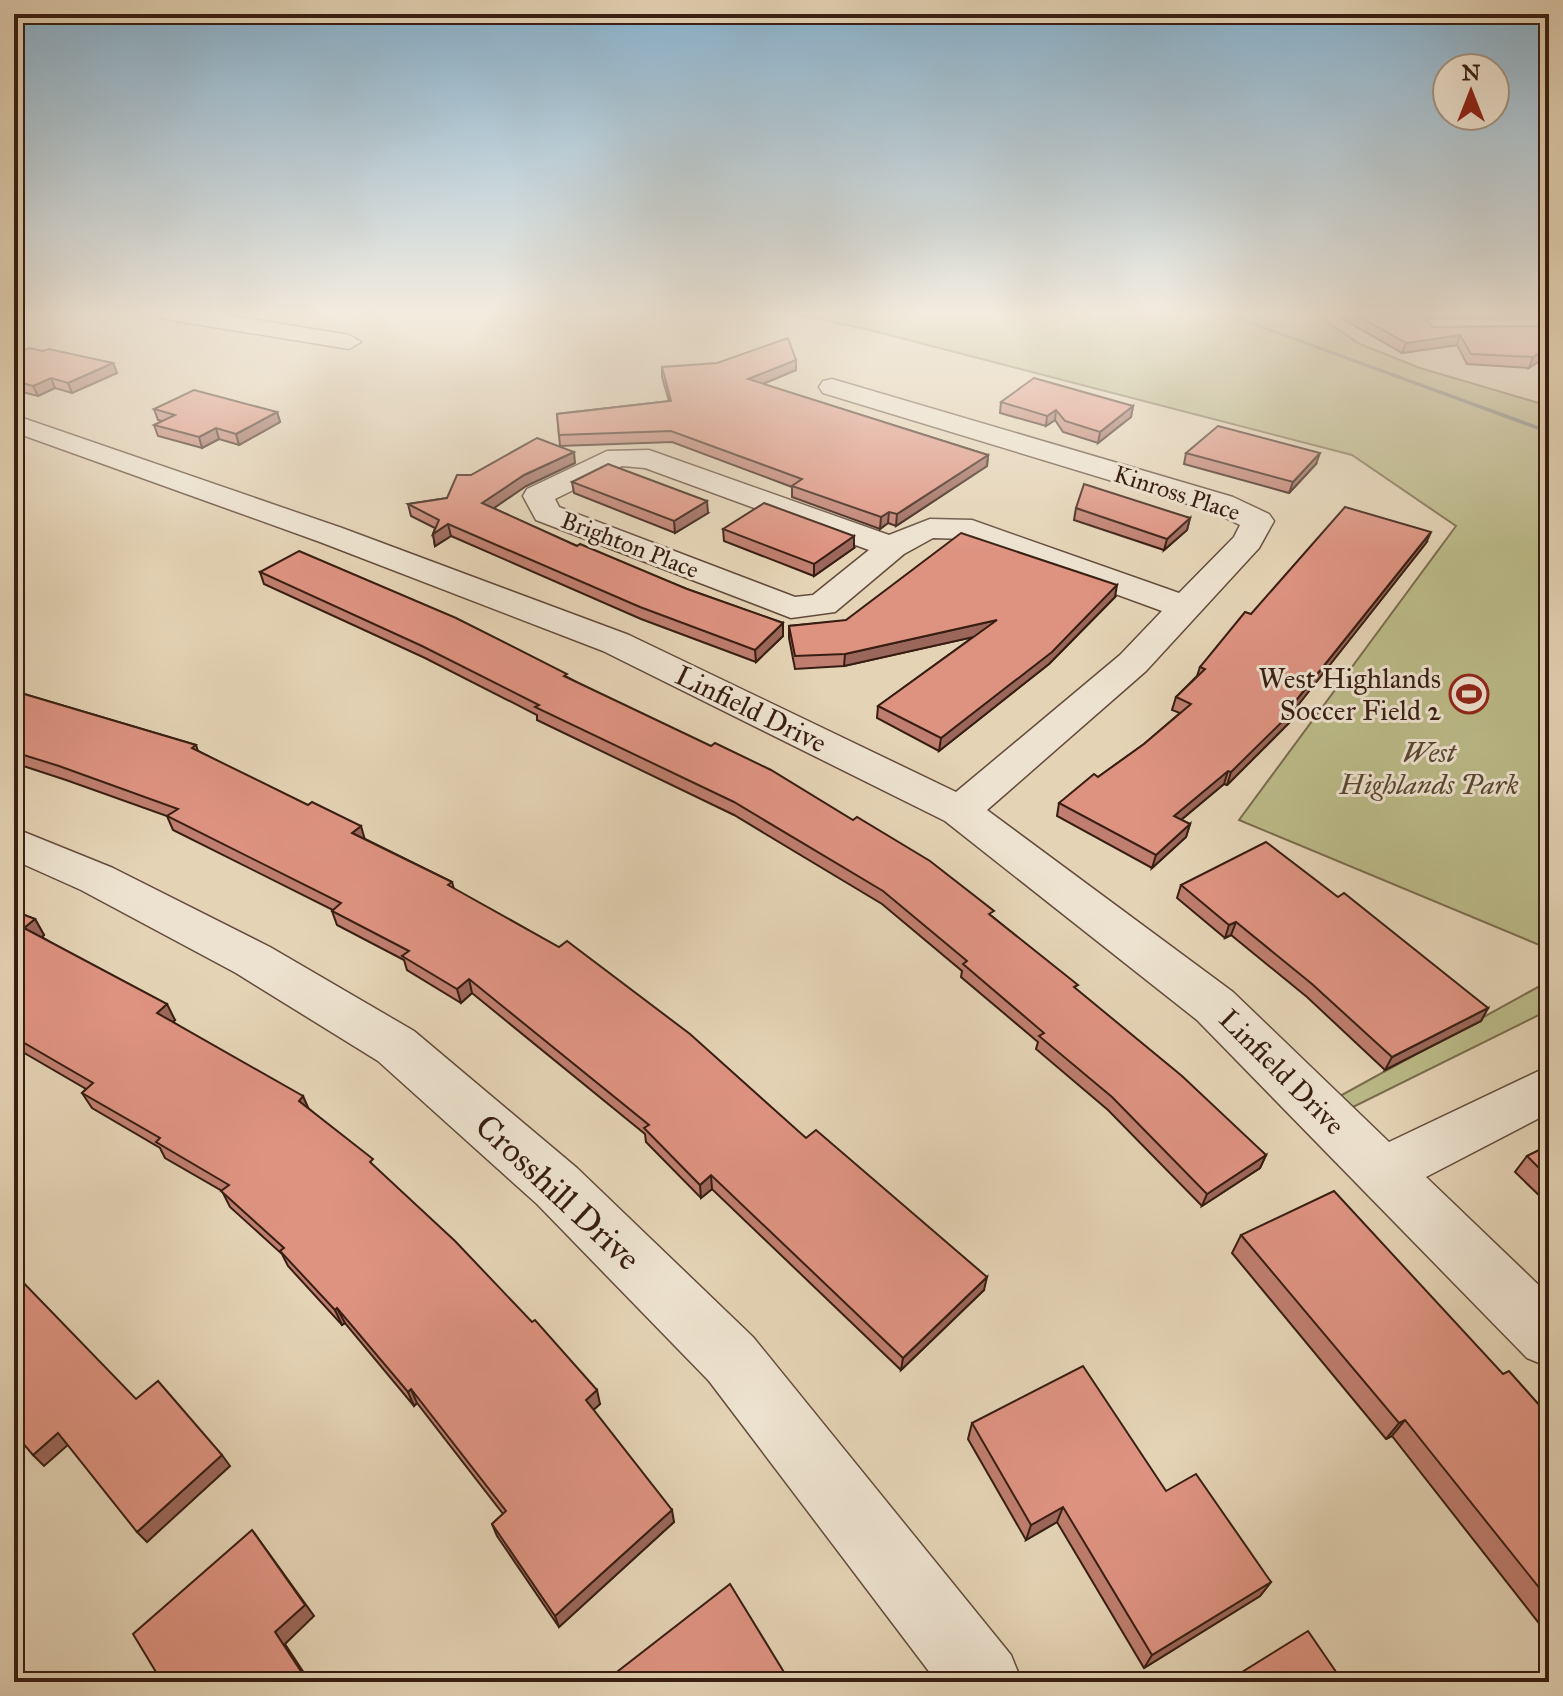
<svg xmlns="http://www.w3.org/2000/svg" width="1563" height="1696" viewBox="0 0 1563 1696" font-family="'IM FELL Great Primer',serif">
<rect width="100%" height="100%" fill="#e4d3b5"/>
<filter id="stains"><feTurbulence type="fractalNoise" baseFrequency=".0025" numOctaves="4"/><feColorMatrix values="0 0 0 0 .2 0 0 0 0 .09 0 0 0 0 .02 0 0 0 .5 -.17"/></filter>
<radialGradient id="worn" r=".72"><stop offset=".6" stop-color="#630" stop-opacity="0"/><stop offset="1" stop-color="#630" stop-opacity=".3"/></radialGradient>
<g fill="#bbba88" stroke="#7a6c4d" stroke-width="2">
<polygon points="785,312 1312,312 1360,344 1420,368 1549,406 1549,949 1239,820 1456,526 1352,455 866,329"/>
<polygon points="1549,981 1549,1010 1353,1107 1340,1096"/>
</g>
<g fill="none" stroke-linecap="round" stroke-linejoin="round">
<polygon fill="#727975" fill-rule="evenodd" points="1217,312 1225,312 1549,430 1549,434"/>
<defs>
<g id="minor">
<polygon points="152,312 209,312 349,335 361,342 349,349 164,319"/>
<polygon points="1549,319 1549,333 1431,334 1419,327 1431,320"/>
<path d="M832 379 1233 497 1269 514 1274 521 1259 548 1146 671 987 810 1233 992 1389 1142 1549 1066V1113L1426 1177 1549 1295V1367L1527 1358 1197 1020 945 821 603 651 320 542 14 432V415L342 528 629 635 956 792 1120 655 1162 611 965 539 933 538 904 554 835 612 791 618 536 520 523 496 527 489 607 451 649 450 889 535 930 519 972 520 1179 593 1234 537 1240 525 1211 511 823 393 819 387 823 381ZM622 466 645 468 869 550 813 595 795 597 559 507 555 499Z"/>
<polygon points="14,828 113,868 270,947 414,1031 577,1168 753,1337 1011,1655 1022,1682 937,1682 709,1381 537,1204 378,1061 236,973 81,890 14,860"/>
</g>
</defs>
<use href="#minor" stroke="#634b3b" stroke-width="3"/>
<use href="#minor" fill="#ede2cf" fill-rule="evenodd"/>
</g>
<g fill="#bf7e6f" stroke="#381e12" stroke-width="2">
<polygon points="1345,312 1549,312 1549,316 1431,317 1425,321 1433,327 1549,326 1529,368 1467,364 1457,345 1402,353 1343,319"/>
<polygon points="43,351 113,363 117,373 72,393 55,388 38,396 14,390 14,355"/>
<polygon points="662,367 796,370 763,384 988,455 987,466 896,526 888,523 880,529 792,497 792,487 672,442 560,446 557,414 669,401 662,377"/>
<polygon points="1001,402 1133,406 1131,417 1098,443 1063,432 1055,420 1046,426 1000,413"/>
<polygon points="154,409 277,412 280,422 239,445 219,439 202,448 158,436 154,425 163,421 158,420"/>
<polygon points="1186,453 1316,464 1289,493 1184,464"/>
<polygon points="575,463 526,486 493,508 577,546 687,589 783,623 783,636 756,662 641,619 451,536 435,546 433,534 435,528 411,516 408,504 447,498 471,475"/>
<polygon points="572,482 708,513 675,533 574,493"/>
<polygon points="1076,508 1190,518 1187,530 1164,550 1074,520"/>
<polygon points="723,529 854,548 814,576 724,541"/>
<polygon points="1426,543 1294,710 1290,722 1227,785 1224,784 1181,820 1190,824 1186,837 1152,868 1057,816 1059,803 1098,777 1144,744 1180,713 1172,710 1176,697 1197,676 1200,667 1251,614"/>
<polygon points="260,572 567,677 993,917 1266,1155 1260,1168 1202,1206 1108,1110 1036,1049 1038,1042 961,977 962,971 882,904 734,815 537,720 537,715 425,658 264,584"/>
<polygon points="1115,597 1049,664 939,751 877,718 878,706 973,637 844,666 795,669 789,638 789,626"/>
<polygon points="14,691 196,745 198,751 365,839 452,882 454,889 806,1138 984,1290 901,1370 712,1189 701,1198 646,1142 645,1134 472,993 461,1003 407,970 404,960 337,925 332,911 333,910 173,830 167,816 66,780 14,763"/>
<polygon points="1181,885 1338,897 1488,1008 1481,1021 1385,1070 1307,997 1231,935 1225,938 1177,898"/>
<polygon points="14,911 35,919 44,935 42,937 175,1020 173,1022 308,1108 375,1167 600,1404 593,1410 674,1522 559,1627 497,1536 492,1524 503,1514 417,1403 414,1406 345,1323 342,1325 288,1266 282,1254 230,1207 222,1191 165,1158 160,1148 92,1108 82,1093 86,1089 14,1047"/>
<polygon points="1549,1145 1549,1205 1515,1172 1527,1156"/>
<polygon points="1241,1235 1503,1374 1549,1416 1549,1636 1392,1436 1386,1439 1232,1253"/>
<polygon points="972,1423 1166,1491 1271,1582 1260,1596 1144,1668 1057,1522 1026,1540 968,1439"/>
</g>
<g fill="#9b675a" stroke="#381e12" stroke-width="2">
<polygon points="1426,312 1433,312 1431,317 1416,326 1420,316"/>
<polygon points="1460,335 1457,345 1402,353 1406,343"/>
<polygon points="1549,347 1549,355 1529,368 1533,357"/>
<polygon points="796,360 796,370 748,390 748,379"/>
<polygon points="113,363 117,373 72,393 68,383"/>
<polygon points="51,378 55,388 38,396 33,386"/>
<polygon points="1133,406 1131,417 1098,443 1100,432"/>
<polygon points="1056,410 1055,420 1046,426 1047,416"/>
<polygon points="277,412 280,422 239,445 236,434"/>
<polygon points="216,428 219,439 202,448 199,437"/>
<polygon points="574,452 575,463 526,486 484,515 482,503 524,475"/>
<polygon points="1320,453 1316,464 1289,493 1293,482"/>
<polygon points="988,455 987,466 896,526 897,514"/>
<polygon points="707,501 708,513 675,533 674,521"/>
<polygon points="889,512 888,523 880,529 881,517"/>
<polygon points="1190,518 1187,530 1164,550 1167,539"/>
<polygon points="448,524 451,536 435,546 433,534"/>
<polygon points="1431,532 1426,543 1291,714 1294,710 1290,722 1227,785 1231,772 1290,708"/>
<polygon points="854,536 854,548 814,576 814,564"/>
<polygon points="1117,585 1115,597 1049,664 939,751 941,738"/>
<polygon points="997,620 996,632 844,666 845,654"/>
<polygon points="783,623 783,636 756,662 755,650"/>
<polygon points="1228,771 1224,784 1170,829 1174,816"/>
<polygon points="1190,824 1186,837 1152,868 1156,855"/>
<polygon points="361,826 365,840 352,833"/>
<polygon points="35,919 44,935 34,944 24,928"/>
<polygon points="1236,922 1231,935 1225,938 1229,925"/>
<polygon points="469,979 472,993 461,1003 457,989"/>
<polygon points="167,1004 175,1020 165,1028 157,1013"/>
<polygon points="1488,1008 1481,1021 1385,1070 1392,1057"/>
<polygon points="303,1096 310,1112 299,1101"/>
<polygon points="1266,1155 1260,1168 1202,1206 1207,1194"/>
<polygon points="711,1175 712,1189 701,1198 700,1185"/>
<polygon points="987,1277 984,1290 901,1370 903,1358"/>
<polygon points="337,1308 345,1323 342,1325 335,1310"/>
<polygon points="411,1389 417,1403 414,1406 408,1392"/>
<polygon points="597,1390 600,1404 589,1414 586,1400"/>
<polygon points="1405,1420 1392,1436 1386,1439 1399,1423"/>
<polygon points="58,1433 69,1444 44,1466 33,1455"/>
<polygon points="222,1455 230,1466 147,1542 137,1532"/>
<polygon points="1063,1507 1057,1522 1026,1540 1031,1525"/>
<polygon points="672,1510 674,1522 559,1627 555,1616"/>
<polygon points="252,1530 314,1616 285,1644 310,1682 308,1682 275,1632"/>
<polygon points="1271,1582 1260,1596 1144,1668 1152,1655"/>
</g>
<g fill="#de9381" stroke="#381e12" stroke-width="2">
<polygon points="1351,312 1426,312 1420,316 1433,327 1549,326 1549,347 1533,357 1471,354 1460,335 1406,343"/>
<polygon points="788,338 796,360 748,379 988,455 897,514 889,512 881,517 792,486 802,479 671,431 559,435 557,414 671,401 662,367 717,363"/>
<polygon points="29,348 43,351 49,349 113,363 68,383 51,378 33,386 14,381 14,355"/>
<polygon points="1034,378 1133,406 1100,432 1065,421 1056,410 1047,416 1001,402"/>
<polygon points="194,390 277,412 236,434 216,428 199,437 154,425 175,415 154,409"/>
<polygon points="1218,426 1320,453 1293,482 1186,453"/>
<polygon points="537,438 574,452 524,475 482,503 577,546 580,544 687,589 783,623 755,650 640,607 448,524 433,534 439,520 408,504 447,498 457,475 471,475"/>
<polygon points="608,464 707,501 674,521 572,482"/>
<polygon points="1084,484 1190,518 1167,539 1076,508"/>
<polygon points="764,503 854,536 814,564 723,529"/>
<polygon points="1345,507 1431,532 1290,708 1294,710 1231,772 1228,771 1174,816 1190,824 1156,855 1059,803 1094,774 1098,777 1144,744 1191,704 1176,697 1205,669 1200,667 1245,612 1251,614"/>
<polygon points="961,533 1117,585 1052,652 941,738 878,706 997,620 845,654 795,656 789,626 846,620"/>
<polygon points="299,551 456,618 567,674 564,676 711,746 715,743 771,770 853,820 857,817 930,861 994,911 989,914 1078,985 1074,987 1182,1076 1266,1155 1207,1194 1112,1097 1039,1036 1044,1033 963,964 967,961 883,891 734,802 535,707 539,705 422,646 260,572"/>
<polygon points="14,691 196,745 192,748 308,805 312,802 361,826 352,833 452,882 448,885 559,947 567,941 690,1034 806,1138 816,1130 987,1277 903,1358 711,1175 700,1185 644,1128 649,1125 469,979 457,989 402,956 409,951 332,911 341,903 167,816 178,809 59,766 14,752"/>
<polygon points="1266,842 1338,897 1344,893 1488,1008 1392,1057 1312,984 1236,922 1229,925 1181,885"/>
<polygon points="14,911 35,919 24,928 167,1004 157,1013 303,1096 299,1101 373,1159 370,1162 455,1241 532,1322 535,1320 597,1390 586,1400 672,1510 555,1616 492,1524 506,1511 411,1389 408,1392 337,1308 335,1310 280,1251 284,1248 221,1191 229,1185 156,1142 160,1138 82,1093 93,1083 14,1037"/>
<polygon points="1549,1145 1549,1178 1527,1156"/>
<polygon points="1334,1191 1503,1374 1509,1371 1549,1416 1549,1600 1405,1420 1399,1423 1241,1235"/>
<polygon points="14,1273 136,1399 158,1381 222,1455 137,1532 58,1433 33,1455 14,1433"/>
<polygon points="1083,1366 1166,1491 1196,1474 1271,1582 1152,1655 1063,1507 1031,1525 972,1423"/>
<polygon points="252,1530 305,1605 275,1632 308,1682 162,1682 133,1634"/>
<polygon points="730,1584 790,1682 604,1682"/>
<polygon points="1308,1631 1343,1682 1226,1682"/>
</g>
<linearGradient id="sky" x2="0" y2="1"><stop stop-color="#88b5d4"/><stop offset="0.57" stop-color="#f3ebde"/><stop offset="1" stop-color="#f3ebde" stop-opacity="0"/></linearGradient>
<rect width="1563" height="550" fill="url(#sky)"/>
<defs>
<symbol id="stadium-ring" viewBox="-11 -11 22 22"><circle r="9.5" fill="#ede2cf" stroke="#8f2418" stroke-width="1.5"/><path d="M0-5a6.5 5 0 1 0 0 10a6.5 5 0 1 0 0-10ZM-3.5-1.8h7v3.6h-7Z" fill="#8f2418"/></symbol>
</defs>
<g fill-rule="evenodd">
<use href="#stadium-ring" x="1447" y="672" width="44" height="44"/>
</g>
<g text-anchor="middle" dominant-baseline="central" stroke-width="6" stroke-linejoin="round" paint-order="stroke">
<g font-size="24" fill="#381e12" stroke="#ede2cf">
<text transform="translate(1177 493) rotate(18)">Kinross Place</text>
<text transform="translate(630 545) rotate(21)">Brighton Place</text>
</g>
<g font-size="28" fill="#381e12" stroke="#ede2cf" text-anchor="end">
<text x="1441" y="678">West Highlands<tspan x="1441" dy="32">Soccer Field 2</tspan></text>
</g>
<g font-size="28" fill="#381e12" stroke="#ede2cf">
<text transform="translate(751 709) rotate(26)">Linfield Drive</text>
<text transform="translate(1282 1072) rotate(45)">Linfield Drive</text>
</g>
<g font-size="28" font-style="italic" fill="#594530" stroke="#ede2cf">
<text x="1429" y="752">West<tspan x="1429" dy="32">Highlands Park</tspan></text>
</g>
<g font-size="34" fill="#381e12" stroke="#ede2cf">
<text transform="translate(558 1192) rotate(43)">Crosshill Drive</text>
</g>
</g>
<rect width="1563" height="1696" fill="none" stroke="#e4d3b5" stroke-width="48"/>
<rect x="16" y="16" width="1531" height="1664" fill="none" stroke="#381e12" stroke-width="4"/>
<rect x="24" y="24" width="1515" height="1648" fill="none" stroke="#381e12" stroke-width="2"/>
<g transform="translate(1471 92)"><circle r="38" fill="#ede2cf" stroke="#a59483" stroke-width="2"/>
<path d="M0-6L14 30L0 20L-14 30Z" fill="#8f2418"/>
<text y="-12" font-size="22" font-weight="bold" text-anchor="middle" fill="#381e12">N</text>
</g>
<rect width="100%" height="100%" filter="url(#stains)"/>
<rect width="100%" height="100%" fill="url(#worn)"/>
</svg>
